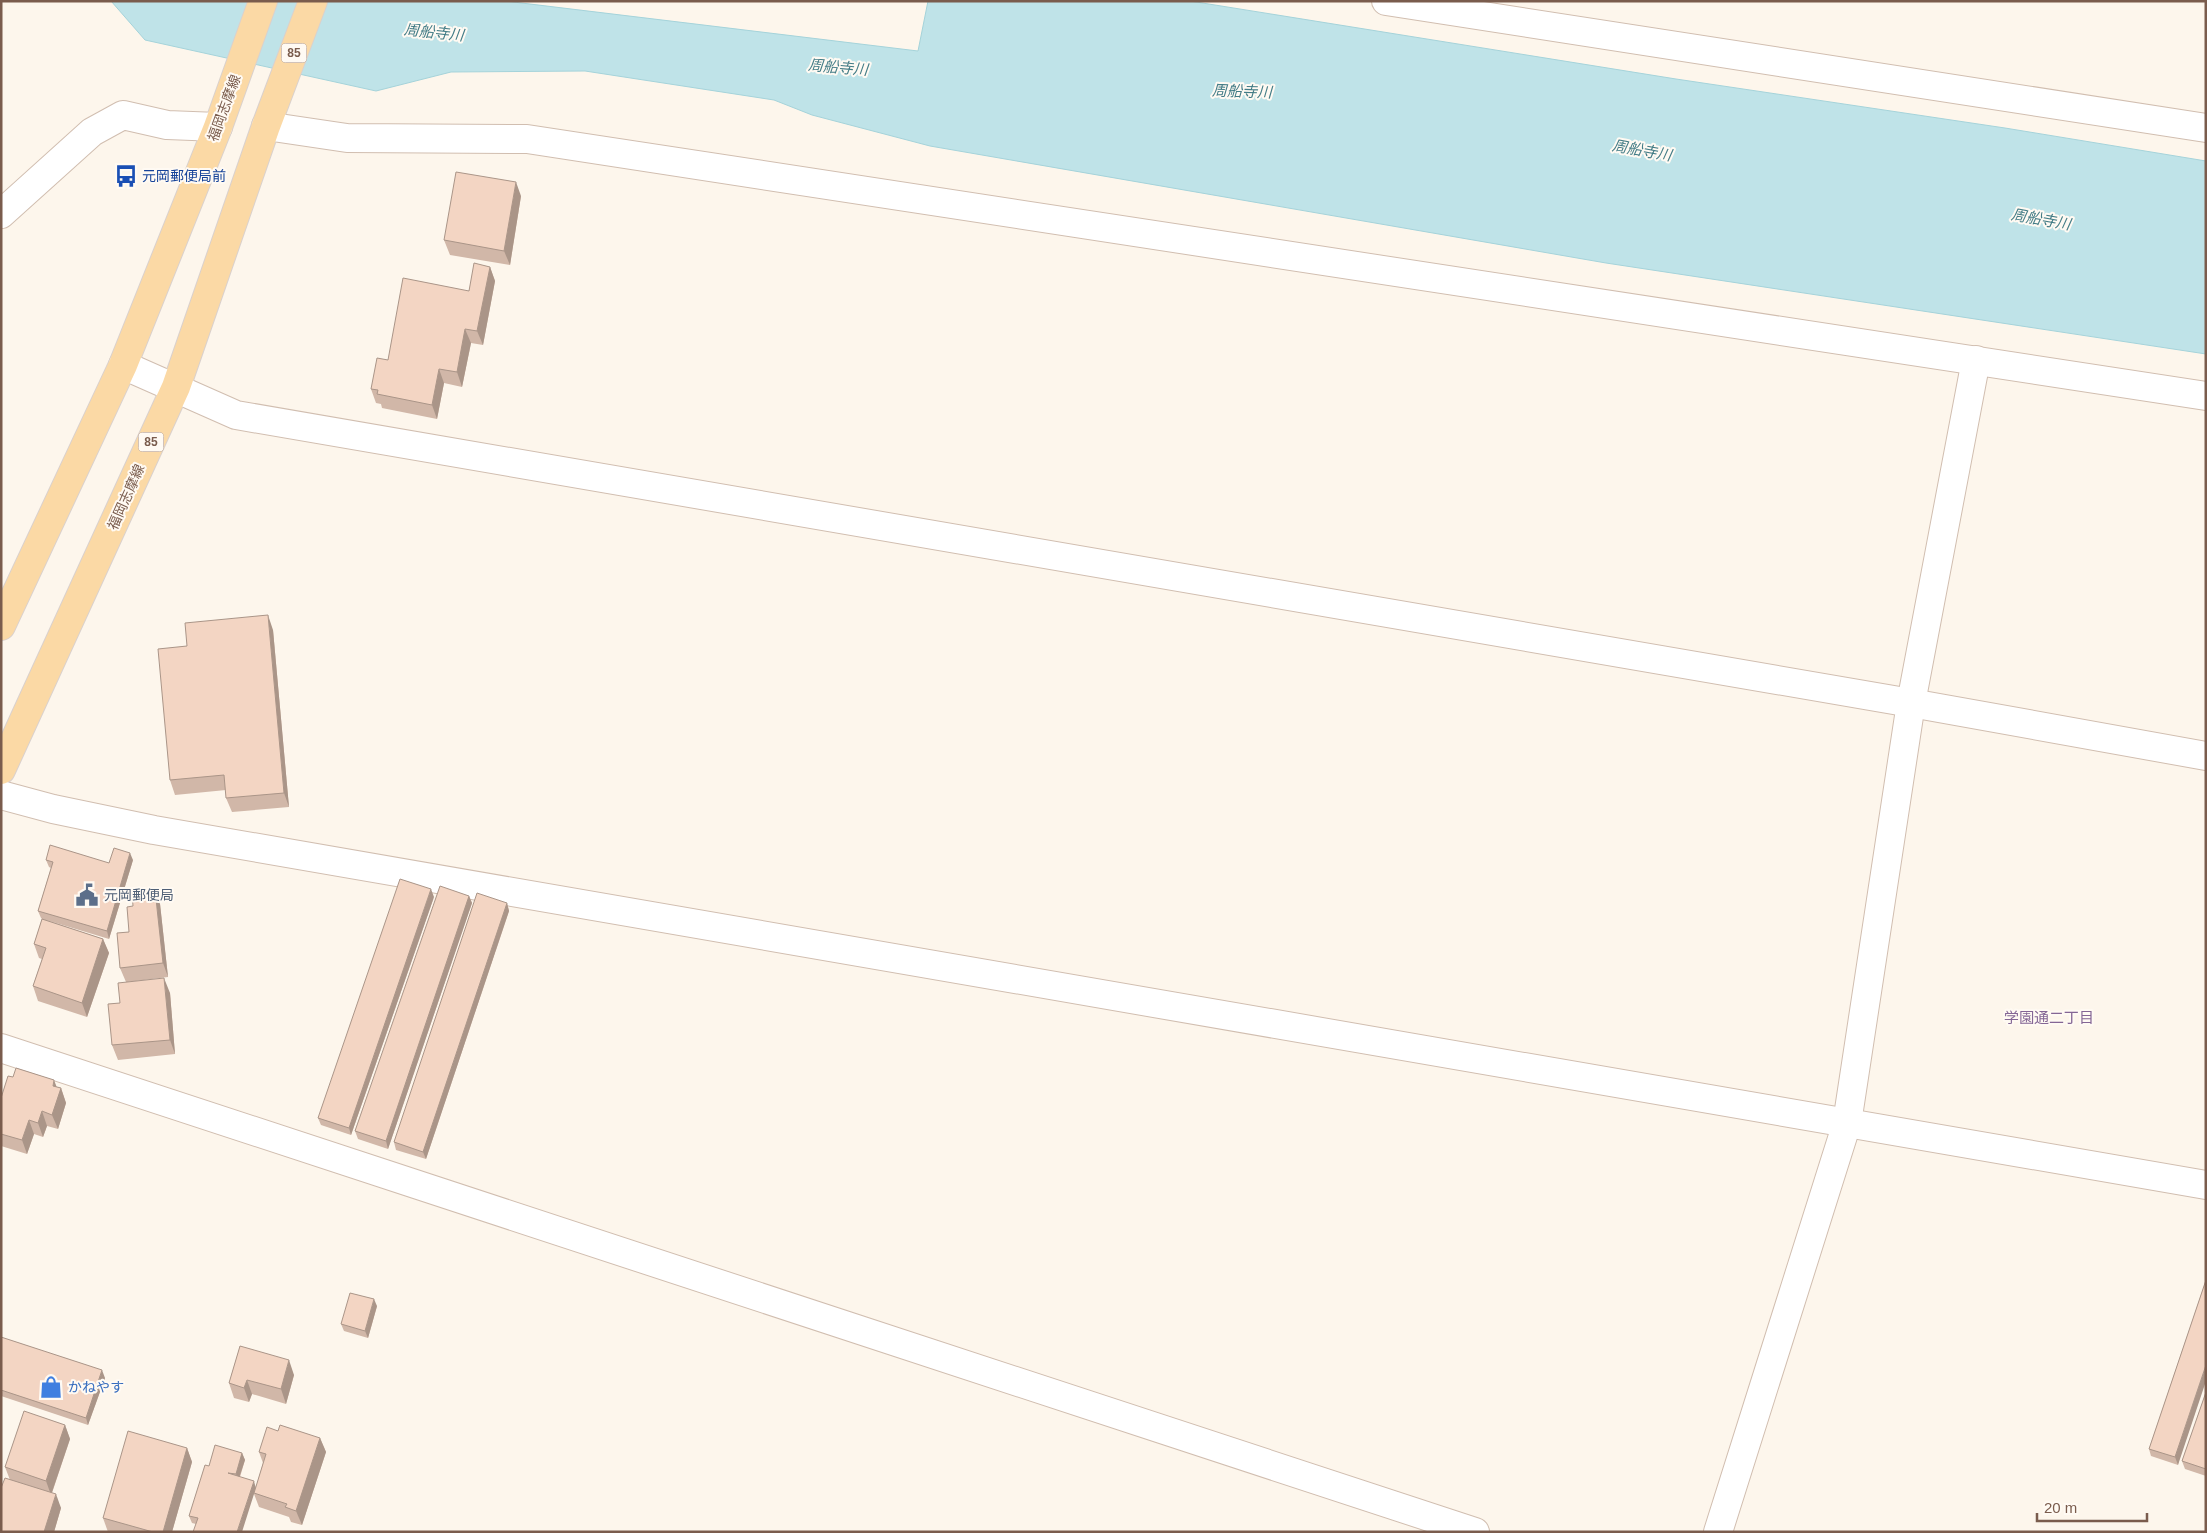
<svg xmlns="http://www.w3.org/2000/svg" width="2207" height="1533" viewBox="0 0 2207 1533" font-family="Helvetica,'Noto Sans JP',sans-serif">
<rect width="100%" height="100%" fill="#fdf6ec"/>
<polygon fill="#bfe3e8" stroke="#a5d3da" points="111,1 505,1 918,51 928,1 1190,1 1676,79 2005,128 2206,161 2206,354 1606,263 930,146 812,115 774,100 585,71 451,72 376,91 145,40"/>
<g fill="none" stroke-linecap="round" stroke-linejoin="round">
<defs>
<g id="minor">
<polyline points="1386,1 2206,128"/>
<polyline points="266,126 347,138 527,139 2206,396"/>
<polyline points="1,214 92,132 123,115 167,125 218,127"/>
<polyline points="123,365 236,415 1911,703 2206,756"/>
<polyline points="1,795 53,809 154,830 2206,1185"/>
<polyline points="1,1048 1475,1532"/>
<polyline points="1718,1532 1847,1123 1911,703 1976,360"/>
</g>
<g id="major">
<polyline points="1,626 123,365 218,127 263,1"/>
<polyline points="1,770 176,387 266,126 313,1"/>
</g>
</defs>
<use href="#minor" stroke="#d1beb0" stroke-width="30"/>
<use href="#major" stroke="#dad1cd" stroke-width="30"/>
<use href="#minor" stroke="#fff" stroke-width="28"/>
<use href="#major" stroke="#fbd9a5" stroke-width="28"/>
</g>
<g fill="#d1b7a8">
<polygon points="521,196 510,265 450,255 444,240"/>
<polygon points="490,267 495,281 483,345 471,343 462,387 444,383 437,419 382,408 381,404 376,403 371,389 388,360 469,291"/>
<polygon points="273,630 289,807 232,812 226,798 226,790 175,795 170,780 187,646"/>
<polygon points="46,860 109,863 133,860 109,939 46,920 103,939 109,953 87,1017 38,1001 33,986 42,959 39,958 34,944 42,919 41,918 38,911 51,868 49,867"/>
<polygon points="469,896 472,903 388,1149 358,1139 355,1131"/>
<polygon points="434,897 351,1135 321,1125 318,1118"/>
<polygon points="507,903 509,911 426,1159 396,1150 394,1142"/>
<polygon points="160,904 168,977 128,982 170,993 175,1054 118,1060 112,1045 120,1003 126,982 120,968 129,932"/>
<polygon points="57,1087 61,1088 66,1103 58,1129 47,1126 43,1137 34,1134 27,1154 1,1146 1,1098"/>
<polygon points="2206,1280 2178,1465 2151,1456 2149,1449"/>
<polygon points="377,1306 368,1338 344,1331 341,1324"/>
<polygon points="1,1337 105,1378 88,1425 1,1396"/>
<polygon points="240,1346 294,1375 286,1404 252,1394 249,1402 234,1398 229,1383"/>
<polygon points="2206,1392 2206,1476 2185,1469 2182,1461"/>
<polygon points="65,1425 70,1439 52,1493 61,1508 54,1532 1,1532 10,1480 5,1467"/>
<polygon points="278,1431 320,1438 326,1452 302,1525 291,1522 289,1517 259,1507 254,1494 196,1524 192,1523 189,1516 209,1466 242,1453 245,1460 240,1477 256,1487 263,1463 259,1452"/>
<polygon points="187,1448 192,1462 172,1532 108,1532 103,1518"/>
</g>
<g fill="#aa9588">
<polygon points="516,182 521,196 510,265 504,251"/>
<polygon points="490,267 495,281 483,345 477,331"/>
<polygon points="465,329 471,343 462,387 457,372"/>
<polygon points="439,369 444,383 437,419 432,405"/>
<polygon points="268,615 273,630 289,807 284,793"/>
<polygon points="130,853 133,860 109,939 107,931"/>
<polygon points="431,889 434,897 351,1135 349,1128"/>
<polygon points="155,890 160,904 168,977 163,963"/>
<polygon points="469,896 472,903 388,1149 386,1141"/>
<polygon points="507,903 509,911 426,1159 423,1152"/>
<polygon points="103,939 109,953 87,1017 82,1003"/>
<polygon points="164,978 170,993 175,1054 170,1040"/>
<polygon points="54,1080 59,1093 61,1088 66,1103 58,1129 52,1115 53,1086"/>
<polygon points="42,1111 47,1126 43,1137 38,1123"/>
<polygon points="29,1120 34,1134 27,1154 22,1140"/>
<polygon points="374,1299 377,1306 368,1338 365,1331"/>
<polygon points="289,1360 294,1375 286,1404 281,1389"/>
<polygon points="2206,1365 2206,1381 2178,1465 2175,1457"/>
<polygon points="102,1370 105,1378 88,1425 86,1418"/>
<polygon points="247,1380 252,1394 249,1402 244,1388"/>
<polygon points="65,1425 70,1439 51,1495 46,1481"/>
<polygon points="320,1438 326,1452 302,1525 296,1511"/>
<polygon points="187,1448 192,1462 172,1532 163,1532"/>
<polygon points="242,1453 245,1460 238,1481 236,1474"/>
<polygon points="254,1481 256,1489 254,1493 254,1494 242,1532 237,1532"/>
<polygon points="56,1494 61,1508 54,1532 44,1532"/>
</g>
<g fill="#f3d5c3" stroke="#aa9588">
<polygon points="456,172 516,182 504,251 444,240"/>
<polygon points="474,263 490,267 477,331 465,329 457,372 439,369 432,405 377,394 378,390 371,389 377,358 388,360 403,278 469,291"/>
<polygon points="268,615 284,793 226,798 224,775 170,780 158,649 187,646 185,623"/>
<polygon points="50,845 109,863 114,848 130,853 107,931 38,911 53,862 46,860"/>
<polygon points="400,879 431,889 349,1128 318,1118"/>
<polygon points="440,886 469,896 386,1141 355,1131"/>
<polygon points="155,890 163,963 120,968 117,933 129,932 127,907 133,906 132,892"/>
<polygon points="477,893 507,903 423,1152 394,1142"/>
<polygon points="42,919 103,939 82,1003 33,986 46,948 34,944"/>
<polygon points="164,978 170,1040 112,1045 108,1004 120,1003 118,983"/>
<polygon points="16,1068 54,1080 53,1086 61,1088 52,1115 42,1111 38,1123 29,1120 22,1140 1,1134 1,1098 8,1076 13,1077"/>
<polygon points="2206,1280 2206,1365 2175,1457 2149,1449"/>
<polygon points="350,1293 374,1299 365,1331 341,1324"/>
<polygon points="1,1337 102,1370 86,1418 1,1390"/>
<polygon points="240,1346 289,1360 281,1389 247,1380 244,1388 229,1383"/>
<polygon points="2206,1392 2206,1469 2182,1461"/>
<polygon points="24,1411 65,1425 46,1481 5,1467"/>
<polygon points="280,1425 320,1438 296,1511 285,1507 287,1504 254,1493 266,1454 259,1452 267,1427 278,1431"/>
<polygon points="128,1431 187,1448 163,1532 153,1532 103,1518"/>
<polygon points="215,1445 242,1453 236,1474 228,1473 254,1481 237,1532 193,1532 198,1518 189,1516 205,1465 209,1466"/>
<polygon points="5,1478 56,1494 44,1532 1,1532 1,1488"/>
</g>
<defs>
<symbol id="bus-bare" viewBox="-9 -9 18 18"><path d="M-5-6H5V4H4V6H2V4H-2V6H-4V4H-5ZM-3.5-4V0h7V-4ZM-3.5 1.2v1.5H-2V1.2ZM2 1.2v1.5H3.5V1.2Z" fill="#1a4fb4" stroke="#fffaf3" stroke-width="2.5" paint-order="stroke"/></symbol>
<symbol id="civic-bare" viewBox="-9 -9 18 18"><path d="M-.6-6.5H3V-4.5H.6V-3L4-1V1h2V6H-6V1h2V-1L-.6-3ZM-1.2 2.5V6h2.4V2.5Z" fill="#5c6f8a" stroke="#fffaf3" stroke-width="2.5" paint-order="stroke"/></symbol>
<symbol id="shop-bare" viewBox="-9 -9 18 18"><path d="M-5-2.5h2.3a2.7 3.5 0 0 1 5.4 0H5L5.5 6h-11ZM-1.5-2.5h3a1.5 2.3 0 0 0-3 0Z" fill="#3f7fe0" stroke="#fffaf3" stroke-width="2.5" paint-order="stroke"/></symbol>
</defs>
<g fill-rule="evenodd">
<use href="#bus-bare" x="110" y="160" width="32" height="32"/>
<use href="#civic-bare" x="71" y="879" width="32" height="32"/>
<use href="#shop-bare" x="35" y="1371" width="32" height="32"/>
</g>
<g text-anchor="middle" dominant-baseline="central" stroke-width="4" stroke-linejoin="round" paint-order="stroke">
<g fill="#fffaf3" stroke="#a28b7f" stroke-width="1">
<rect x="281.5" y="43.5" width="25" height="19" rx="4"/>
<rect x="138.5" y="432.5" width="25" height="19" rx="4"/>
</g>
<g font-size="12" font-weight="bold" fill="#7a5c4d">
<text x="294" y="53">85</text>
<text x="151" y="442">85</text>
</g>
<g font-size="14" fill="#7a5c4d" stroke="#fffaf3">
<text transform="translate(224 108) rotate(-70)">福岡志摩線</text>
<text transform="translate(126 497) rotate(-66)">福岡志摩線</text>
</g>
<g font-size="14" fill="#164399" stroke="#fffaf3" text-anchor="start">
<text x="142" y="176">元岡郵便局前</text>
</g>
<g font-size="14" fill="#4e5e75" stroke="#fffaf3" text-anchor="start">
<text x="104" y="895">元岡郵便局</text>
</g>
<g font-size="14" fill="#366cbe" stroke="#fffaf3" text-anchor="start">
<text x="68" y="1387">かねやす</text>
</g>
<g font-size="15" font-style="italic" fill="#437c86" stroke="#fffaf3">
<text transform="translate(434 32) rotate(6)">周船寺川</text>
<text transform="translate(838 67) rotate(5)">周船寺川</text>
<text transform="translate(1242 91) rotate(2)">周船寺川</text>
<text transform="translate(1642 150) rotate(10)">周船寺川</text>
<text transform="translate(2041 219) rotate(10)">周船寺川</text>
</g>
<g font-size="15" fill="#846695" stroke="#fffaf3">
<text x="2049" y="1017">学園通二丁目</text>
</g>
</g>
<rect width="2207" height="1533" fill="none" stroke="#7a5c4d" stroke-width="5"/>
<path d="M2037 1513v8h110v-8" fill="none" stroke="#7a5c4d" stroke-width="2.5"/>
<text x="2044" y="1513" font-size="15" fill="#7a5c4d" stroke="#fffaf3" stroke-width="4" paint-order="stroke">20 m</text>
</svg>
